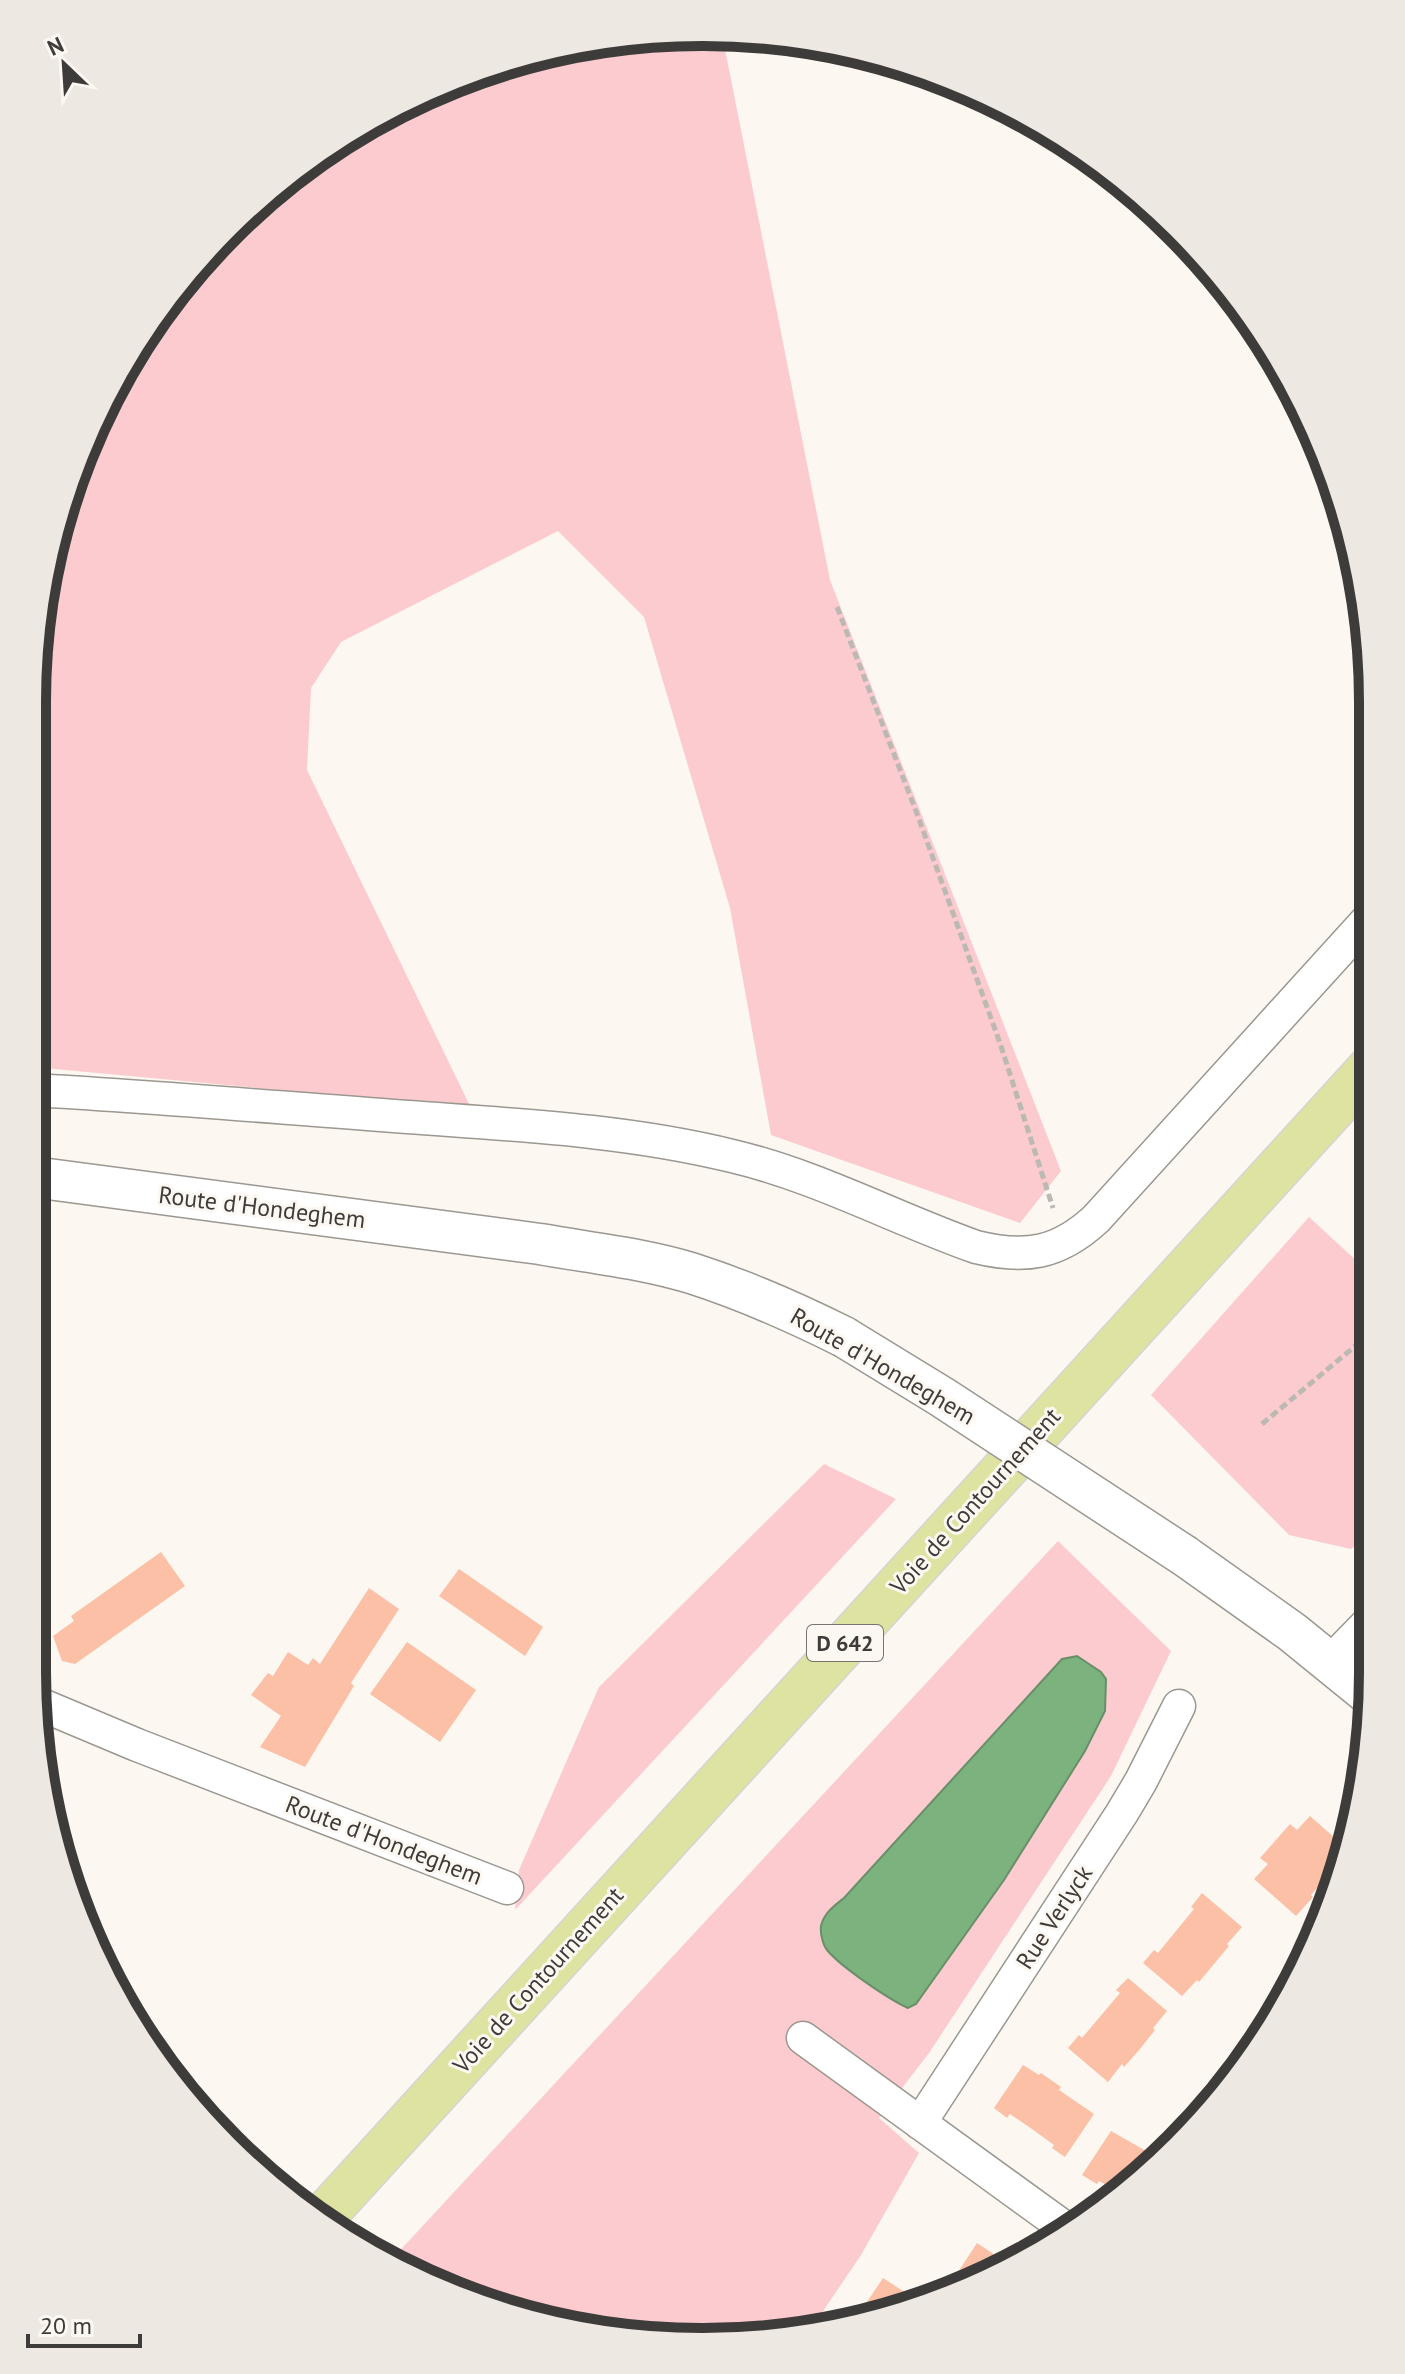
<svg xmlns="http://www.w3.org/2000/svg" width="1405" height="2374" viewBox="0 0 1405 2374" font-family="'PT Sans',sans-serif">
<rect width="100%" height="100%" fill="#fcf7f1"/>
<g fill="#fccbcf">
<polygon points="703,32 722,34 830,580 1061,1171 1020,1223 771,1135 730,908 644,617 558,531 341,642 311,688 307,770 471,1108 33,1067 33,658 68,487 145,330 229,228 330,145 446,83 572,45"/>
<polygon points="1309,1217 1372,1275 1372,1533 1351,1549 1289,1535 1151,1395"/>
<polygon points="824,1464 896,1499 515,1910 519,1870 599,1687"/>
<polygon points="1058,1541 1171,1651 1111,1776 929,2053 879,2118 919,2153 861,2255 815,2323 702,2342 487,2307 392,2259"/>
</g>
<path fill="#7bb27d" stroke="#698f69" stroke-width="2" d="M1077 1656 1101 1672 1106 1679 1105 1711 1085 1751 1004 1880 916 2004 908 2008C888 1999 840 1966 827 1950 823 1945 820 1933 821 1926 824 1913 834 1906 844 1898L1062 1659Z"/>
<g fill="#fbc0a6">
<polygon points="161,1552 185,1586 75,1664 62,1661 53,1636 74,1621 71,1616"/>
<polygon points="459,1569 543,1627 525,1656 439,1596"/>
<polygon points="369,1588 399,1609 351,1683 354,1686 305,1767 260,1747 281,1716 251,1695 268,1673 273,1676 288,1652 308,1665 313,1658 320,1664"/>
<polygon points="407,1642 476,1690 440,1742 370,1694"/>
<polygon points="1310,1816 1345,1847 1342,1865 1336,1872 1333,1869 1311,1895 1313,1897 1296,1916 1254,1879 1268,1864 1260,1858 1290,1824 1297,1830"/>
<polygon points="1202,1893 1242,1927 1227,1944 1229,1946 1199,1982 1197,1980 1182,1996 1143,1963 1154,1950 1158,1953 1194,1909 1191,1907"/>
<polygon points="1128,1978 1167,2011 1153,2028 1155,2030 1140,2049 1124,2067 1122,2064 1108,2082 1068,2048 1079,2035 1082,2038 1120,1993 1116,1990"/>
<polygon points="1023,2065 1039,2075 1041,2073 1061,2087 1059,2090 1094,2114 1065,2157 1052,2148 1054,2145 1032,2129 1010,2114 1007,2118 994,2108"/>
<polygon points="1111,2131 1155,2156 1120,2193 1099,2181 1097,2184 1082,2175"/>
<polygon points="977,2243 1004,2261 945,2292"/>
<polygon points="883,2278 923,2304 918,2307 857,2317"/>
</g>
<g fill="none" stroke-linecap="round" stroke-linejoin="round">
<defs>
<g id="minor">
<path d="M33 1090C158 1097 283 1108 408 1117 516 1125 626 1130 732 1156 817 1176 894 1218 976 1247 1025 1259 1058 1254 1096 1219L1372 915"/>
<polyline points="1330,1662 1372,1619"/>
<polyline points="37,1703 137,1745 507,1888"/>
<polyline points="803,2038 1065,2228"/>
<polyline points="920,2123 1122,1813 1141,1781 1179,1706"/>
</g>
<g id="tertiary">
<path d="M33 1177 540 1244C591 1253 642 1258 691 1273 744 1290 794 1312 844 1337"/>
<polyline points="1185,1556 1292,1632 1372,1697"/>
</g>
<polyline id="trunk" points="320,2220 1372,1066"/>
</defs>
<use href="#minor" stroke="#9b9791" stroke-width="35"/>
<use href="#tertiary" stroke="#9b9791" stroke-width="43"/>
<use href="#trunk" stroke="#d5d4d4" stroke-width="47"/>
<g stroke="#bcb8b3" stroke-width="5" stroke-dasharray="8 4" stroke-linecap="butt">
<polyline points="837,607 916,811 1000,1043 1053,1208"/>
<polyline points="1262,1424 1372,1332"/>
</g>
<use href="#minor" stroke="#fff" stroke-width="32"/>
<use href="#tertiary" stroke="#fff" stroke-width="40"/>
<use href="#trunk" stroke="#dee3a2" stroke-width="44"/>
<defs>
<polyline id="tertiary-bridge" points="844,1337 942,1397 1185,1556"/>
</defs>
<use href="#tertiary-bridge" stroke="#9b9791" stroke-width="43" stroke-linecap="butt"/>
<use href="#tertiary-bridge" stroke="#fff" stroke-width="40"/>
</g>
<g text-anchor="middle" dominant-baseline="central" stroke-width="6" stroke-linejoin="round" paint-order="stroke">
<rect fill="#fcf7f1" stroke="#777471" stroke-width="2" x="807" y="1625" width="76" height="36" rx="6"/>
<g font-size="22" font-weight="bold" fill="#3e3c3a">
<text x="845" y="1643">D 642</text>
</g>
<g font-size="24" fill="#3e3c3a" stroke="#fcf7f1">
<text transform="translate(262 1207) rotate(7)">Route d'Hondeghem</text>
<text transform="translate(883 1366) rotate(30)">Route d'Hondeghem</text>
<text transform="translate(975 1501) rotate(-48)">Voie de Contournement</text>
<text transform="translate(384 1840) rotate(21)">Route d'Hondeghem</text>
<text transform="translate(1054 1917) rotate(-57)">Rue Verlyck</text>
<text transform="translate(538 1980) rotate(-48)">Voie de Contournement</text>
</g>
</g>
<path d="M0 0H1405V2374H0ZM702 46H703A656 656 0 0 1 1359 702V1672A656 656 0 0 1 703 2328H702A656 656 0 0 1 46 1672V702A656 656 0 0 1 702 46Z" fill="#ede8e2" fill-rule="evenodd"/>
<path fill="none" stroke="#3e3c3a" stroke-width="10" d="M702 46H703A656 656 0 0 1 1359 702V1672A656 656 0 0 1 703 2328H702A656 656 0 0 1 46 1672V702A656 656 0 0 1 702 46Z"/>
<g transform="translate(64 64) rotate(335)" stroke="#fcf7f1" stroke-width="6" paint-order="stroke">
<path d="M0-6L14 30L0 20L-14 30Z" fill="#3e3c3a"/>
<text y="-12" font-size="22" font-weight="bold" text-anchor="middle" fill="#3e3c3a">N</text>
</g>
<path d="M28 2334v12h112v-12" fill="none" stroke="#3e3c3a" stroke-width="4"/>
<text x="40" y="2334" font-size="24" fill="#3e3c3a" stroke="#fcf7f1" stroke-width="6" paint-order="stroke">20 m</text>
</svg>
